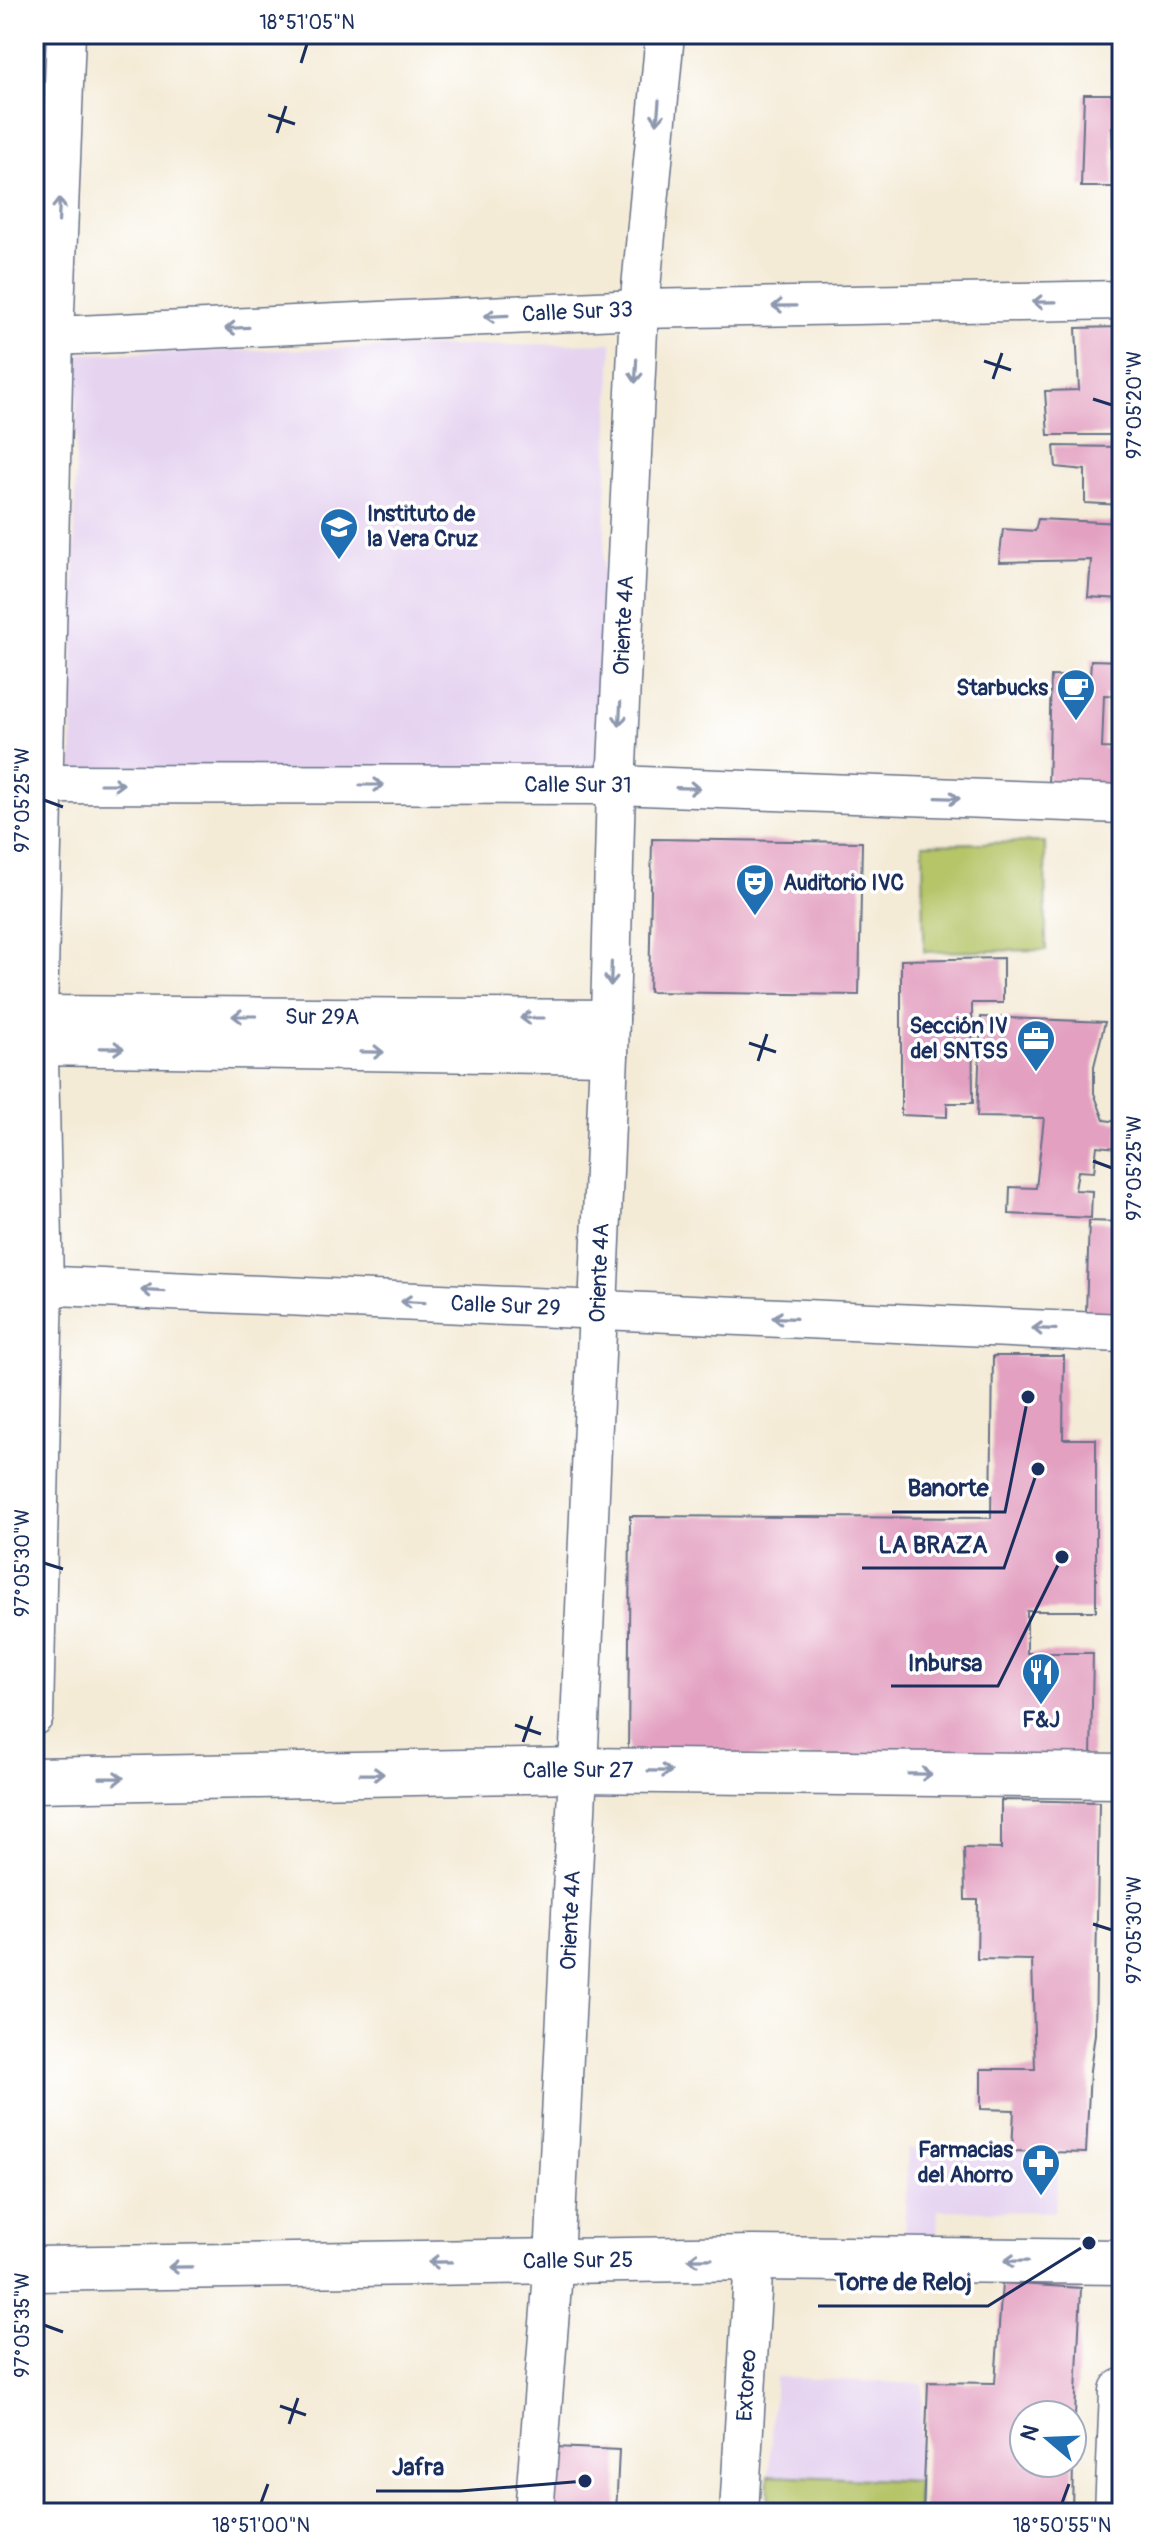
<svg xmlns="http://www.w3.org/2000/svg" width="1156" height="2547" viewBox="0 0 1156 2547" font-family="Pangolin,sans-serif">
<rect width="100%" height="100%" fill="#fff"/>
<filter id="ink" filterUnits="userSpaceOnUse"><feTurbulence type="fractalNoise" baseFrequency=".0125" numOctaves="2"/><feDisplacementMap in="SourceGraphic" scale="16" xChannelSelector="R" yChannelSelector="G"/><feConvolveMatrix kernelMatrix="1 2 1 2 8 2 1 2 1" color-interpolation-filters="sRGB"/></filter>
<filter id="wash" filterUnits="userSpaceOnUse"><feTurbulence type="fractalNoise" baseFrequency=".006" numOctaves="4" result="noise"/><feDisplacementMap in="SourceGraphic" scale="32" xChannelSelector="R" yChannelSelector="G"/><feGaussianBlur stdDeviation="1.8" result="paint"/><feColorMatrix in="noise" values="0 0 0 0 0 0 0 0 0 0 0 0 0 0 0 0 0 1.4 0 .05"/><feComposite in="paint" operator="in"/></filter>
<g filter="url(#wash)">
<rect width="100%" height="100%" fill="#f4ebd7"/>
<g fill="#e5d3f0">
<polygon points="612,343 596,768 72,773 77,354"/>
<polygon points="908,2149 1059,2152 1055,2212 938,2210 937,2236 904,2235"/>
<polygon points="775,2377 923,2384 918,2481 769,2475"/>
</g>
<g fill="#b5c568" stroke="#687a63" stroke-width="2">
<polygon points="1045,842 1046,950 924,952 923,844"/>
<polygon points="769,2475 918,2481 917,2513 768,2513"/>
</g>
<g id="blocks">
<g fill="#e3a0c1">
<polygon points="1084,94 1122,94 1122,128 1112,127 1114,187 1081,187"/>
<polygon points="1122,327 1122,435 1048,435 1045,391 1079,390 1076,328"/>
<polygon points="1054,446 1122,447 1122,505 1085,503 1085,470 1056,467"/>
<polygon points="1038,519 1122,523 1122,599 1088,597 1091,560 999,562 1003,529 1035,531"/>
<polygon points="1091,660 1122,661 1122,696 1104,695 1102,748 1122,749 1122,789 1048,787 1051,676 1090,677"/>
<polygon points="652,839 862,842 859,995 649,992"/>
<polygon points="1003,958 1003,1003 972,1003 973,1103 947,1103 947,1117 901,1115 901,960"/>
<polygon points="981,1017 1105,1022 1094,1066 1094,1093 1104,1120 1119,1122 1117,1148 1097,1146 1094,1172 1078,1171 1075,1190 1092,1191 1091,1218 1009,1214 1010,1187 1036,1188 1044,1118 977,1117"/>
<polygon points="1089,1221 1119,1222 1116,1314 1086,1313"/>
<polygon points="993,1356 1064,1356 1063,1439 1096,1439 1096,1611 1027,1611 1027,1653 1093,1653 1091,1758 628,1756 630,1516 991,1518"/>
<polygon points="1001,1800 1099,1802 1095,2034 1090,2070 1086,2153 1012,2151 1014,2110 981,2109 981,2069 1035,2069 1032,1960 977,1959 978,1900 965,1900 964,1848 1001,1849"/>
<polygon points="1002,2283 1081,2288 1074,2436 1072,2436 1072,2415 1024,2415 1024,2463 1073,2463 1072,2513 923,2513 928,2382 995,2383"/>
<polygon points="555,2447 619,2450 616,2513 552,2513"/>
</g>
</g>
</g>
<g filter="url(#ink)">
<use href="#blocks" fill-opacity="0" stroke="#677188" stroke-width="2"/>
<g fill="none" stroke-linecap="round" stroke-linejoin="round">
<defs>
<g id="minor">
<path id="s1" d="M34 337 639 309 1122 300"/>
<path id="s2" d="M34 784 616 785 1122 804"/>
<path id="s3" d="M34 1015 610 1019"/>
<polyline points="34,1046 609,1055"/>
<path id="s4" d="M34 1285 1122 1333"/>
<polyline points="34,1716 44,1286 38,1015 54,336 66,34"/>
<path id="s5" d="M534 2513 554 2260 578 1770 609 1055 616 785 639 309 665 34"/>
<path id="s6" d="M739 2513 754 2258"/>
</g>
<g id="tertiary">
<path id="s7" d="M34 1780 578 1770 1122 1776"/>
<path id="s8" d="M34 2269 754 2258 1122 2262"/>
</g>
<polyline id="primary" points="1117,2513 1122,2391"/>
</defs>
<use href="#minor" stroke="#677188" stroke-width="41"/>
<use href="#tertiary" stroke="#677188" stroke-width="47"/>
<use href="#primary" stroke="#677188" stroke-width="47"/>
<use href="#minor" stroke="#fff" stroke-width="38"/>
<use href="#tertiary" stroke="#fff" stroke-width="44"/>
<use href="#primary" stroke="#fff" stroke-width="44"/>
</g>
<defs><path id="oneway-shaft" d="M-6 0H5M1.5-3L5.5 0L1.5 3" fill="none" stroke-width="1.6" stroke-linecap="round" stroke-linejoin="round" transform="scale(2)"/></defs>
<g stroke="#8d97ae">
<use href="#oneway-shaft" transform="translate(658 112) rotate(95)"/>
<use href="#oneway-shaft" transform="translate(59 210) rotate(-88)"/>
<use href="#oneway-shaft" transform="translate(1044 302) rotate(179)"/>
<use href="#oneway-shaft" transform="translate(784 306) rotate(179)"/>
<use href="#oneway-shaft" transform="translate(496 316) rotate(177)"/>
<use href="#oneway-shaft" transform="translate(237 328) rotate(177)"/>
<use href="#oneway-shaft" transform="translate(636 371) rotate(93)"/>
<use href="#oneway-shaft" transform="translate(620 714) rotate(93)"/>
<use href="#oneway-shaft" transform="translate(112 784)"/>
<use href="#oneway-shaft" transform="translate(372 785)"/>
<use href="#oneway-shaft" transform="translate(688 788) rotate(2)"/>
<use href="#oneway-shaft" transform="translate(948 798) rotate(2)"/>
<use href="#oneway-shaft" transform="translate(611 974) rotate(92)"/>
<use href="#oneway-shaft" transform="translate(244 1016) rotate(-180)"/>
<use href="#oneway-shaft" transform="translate(532 1018) rotate(-180)"/>
<use href="#oneway-shaft" transform="translate(112 1048) rotate(1)"/>
<use href="#oneway-shaft" transform="translate(372 1052) rotate(1)"/>
<use href="#oneway-shaft" transform="translate(153 1291) rotate(-177)"/>
<use href="#oneway-shaft" transform="translate(413 1302) rotate(-177)"/>
<use href="#oneway-shaft" transform="translate(784 1318) rotate(-178)"/>
<use href="#oneway-shaft" transform="translate(1044 1329) rotate(-178)"/>
<use href="#oneway-shaft" transform="translate(660 1771) rotate(1)"/>
<use href="#oneway-shaft" transform="translate(372 1774) rotate(-1)"/>
<use href="#oneway-shaft" transform="translate(920 1774) rotate(1)"/>
<use href="#oneway-shaft" transform="translate(112 1778) rotate(-1)"/>
<use href="#oneway-shaft" transform="translate(700 2259) rotate(179)"/>
<use href="#oneway-shaft" transform="translate(1016 2261) rotate(-179)"/>
<use href="#oneway-shaft" transform="translate(440 2262) rotate(179)"/>
<use href="#oneway-shaft" transform="translate(180 2267) rotate(179)"/>
</g>
</g>
<path fill="none" stroke="#1b2f5e" stroke-width="3" d="M301 63 307 44M268 115 295 124M277 133 286 106M984 361 1011 370M993 379 1002 353M1093 399 1112 405M44 800 63 807M749 1043 776 1052M758 1061 767 1034M1093 1161 1112 1168M44 1563 63 1569M515 1725 541 1734M523 1742 532 1716M1093 1924 1112 1930M44 2325 63 2332M280 2406 306 2415M289 2424 298 2398M261 2503 268 2484M1062 2503 1069 2484"/>
<defs>
<symbol id="school-pin" viewBox="-11 -11 22 30"><path d="M0 17L-7.5 6A9.5 9.5 0 1 1 7.5 6Z" fill="#1f6fb2" stroke="#fff"/><path d="M0-5L7-2L0 1L-7-2ZM-4 1L0 2.5L4 1V4Q0 6-4 4Z" fill="#fff"/></symbol>
<symbol id="cafe-pin" viewBox="-11 -11 22 30"><path d="M0 17L-7.5 6A9.5 9.5 0 1 1 7.5 6Z" fill="#1f6fb2" stroke="#fff"/><path d="M-5.5-4.5H6V0H3Q3 3.5 0 3.5H-2.5Q-5.5 3.5-5.5 0ZM3-3.2v2h1.7v-2ZM-6 4.5H4V6H-6Z" fill="#fff"/></symbol>
<symbol id="theatre-pin" viewBox="-11 -11 22 30"><path d="M0 17L-7.5 6A9.5 9.5 0 1 1 7.5 6Z" fill="#1f6fb2" stroke="#fff"/><path d="M-5-5.5Q0-4 5-5.5V0Q5 5 0 6Q-5 5-5 0ZM-3.3-2.5H-1v1.5H-3.3ZM1-2.5H3.3v1.5H1ZM-2.8 1Q0 5.5 2.8 1Z" fill="#fff"/></symbol>
<symbol id="office-pin" viewBox="-11 -11 22 30"><path d="M0 17L-7.5 6A9.5 9.5 0 1 1 7.5 6Z" fill="#1f6fb2" stroke="#fff"/><path d="M-6-3h4V-5.5h4V-3h4V5H-6ZM-1-4.5V-3h2v-1.5ZM-6 0V1H6V0Z" fill="#fff"/></symbol>
<symbol id="restaurant-pin" viewBox="-11 -11 22 30"><path d="M0 17L-7.5 6A9.5 9.5 0 1 1 7.5 6Z" fill="#1f6fb2" stroke="#fff"/><path d="M-5-6h1v4h1v-4h1v4h1v-4h1v5L-1.5 .5V6h-2V.5L-5-1ZM5-6V6H3V1.5H1.5Q1.5-4 5-6Z" fill="#fff"/></symbol>
<symbol id="pharmacy-pin" viewBox="-11 -11 22 30"><path d="M0 17L-7.5 6A9.5 9.5 0 1 1 7.5 6Z" fill="#1f6fb2" stroke="#fff"/><path d="M-2-6h4v4h4v4h-4v4h-4v-4h-4v-4h4Z" fill="#fff"/></symbol>
</defs>
<g fill-rule="evenodd">
<use href="#school-pin" x="317" y="505" width="44" height="60"/>
<use href="#cafe-pin" x="1054" y="666" width="44" height="60"/>
<use href="#theatre-pin" x="733" y="861" width="44" height="60"/>
<use href="#office-pin" x="1014" y="1017" width="44" height="60"/>
<use href="#restaurant-pin" x="1019" y="1650" width="44" height="60"/>
<use href="#pharmacy-pin" x="1019" y="2141" width="44" height="60"/>
</g>
<g text-anchor="middle" dominant-baseline="central" stroke-width="7" stroke-linejoin="round" paint-order="stroke">
<g font-size="22" fill="#1b2f5e" stroke="#fff">
<text stroke="none"><textPath href="#s1" startOffset="544">Calle Sur 33</textPath></text>
<text stroke="none"><textPath href="#s5" startOffset="1890">Oriente 4A</textPath></text>
<text stroke="none"><textPath href="#s2" startOffset="544">Calle Sur 31</textPath></text>
<text stroke="none"><textPath href="#s3" startOffset="288">Sur 29A</textPath></text>
<text stroke="none"><textPath href="#s5" startOffset="1242">Oriente 4A</textPath></text>
<text stroke="none"><textPath href="#s4" startOffset="472">Calle Sur 29</textPath></text>
<text stroke="none"><textPath href="#s7" startOffset="544">Calle Sur 27</textPath></text>
<text stroke="none"><textPath href="#s5" startOffset="594">Oriente 4A</textPath></text>
<text stroke="none"><textPath href="#s8" startOffset="544">Calle Sur 25</textPath></text>
<text stroke="none"><textPath href="#s6" startOffset="128">Extoreo</textPath></text>
</g>
<g font-size="22" font-weight="bold" fill="#1b2f5e" stroke="#fff" text-anchor="end">
<text x="367" y="514" text-anchor="start">Instituto de<tspan x="367" dy="25">la Vera Cruz</tspan></text>
<text x="1048" y="688">Starbucks</text>
<text x="783" y="883" text-anchor="start">Auditorio IVC</text>
<text x="1008" y="1026">Sección IV<tspan x="1008" dy="25">del SNTSS</tspan></text>
<text x="1041" y="1720" text-anchor="middle">F&amp;J</text>
<text x="1013" y="2150">Farmacias<tspan x="1013" dy="25">del Ahorro</tspan></text>
</g>
</g>
<path fill="none" stroke="#1b2f5e" stroke-width="3" d="M1028 1397L1005 1512H892M1038 1469L1004 1568H862M1062 1557L998 1686H891M1089 2243L988 2306H818M585 2481L460 2491H376"/>
<g fill="#1b2f5e" stroke="#fff" stroke-width="3">
<circle cx="1028" cy="1397" r="8"/>
<circle cx="1038" cy="1469" r="8"/>
<circle cx="1062" cy="1557" r="8"/>
<circle cx="1089" cy="2243" r="8"/>
<circle cx="585" cy="2481" r="8"/>
</g>
<g font-size="24" text-anchor="middle" font-weight="bold" fill="#1b2f5e" stroke="#fff" stroke-width="7" stroke-linejoin="round" paint-order="stroke">
<text x="948" y="1496">Banorte</text>
<text x="933" y="1553">LA BRAZA</text>
<text x="945" y="1671">Inbursa</text>
<text x="903" y="2290">Torre de Reloj</text>
<text x="418" y="2475">Jafra</text>
</g>
<rect width="1156" height="2547" fill="none" stroke="#fff" stroke-width="88"/>
<g transform="translate(1048 2439) rotate(289)"><circle r="38" fill="#ffffff" stroke="#a4acbf" stroke-width="2"/>
<path d="M0-6L14 30L0 20L-14 30Z" fill="#1f6fb2"/>
<text y="-12" font-size="22" font-weight="bold" text-anchor="middle" fill="#1b2f5e">N</text>
</g>
<rect x="44" y="44" width="1068" height="2459" fill="none" stroke="#1b2f5e" stroke-width="3"/>
<g font-size="20" text-anchor="middle" fill="#1b2f5e">
<text x="307" y="29">18°51'05"N</text>
<text transform="translate(1134 405) rotate(-90)" y="7">97°05'20"W</text>
<text transform="translate(22 800) rotate(-90)" y="7">97°05'25"W</text>
<text transform="translate(1134 1168) rotate(-90)" y="7">97°05'25"W</text>
<text transform="translate(22 1563) rotate(-90)" y="7">97°05'30"W</text>
<text transform="translate(1134 1930) rotate(-90)" y="7">97°05'30"W</text>
<text transform="translate(22 2325) rotate(-90)" y="7">97°05'35"W</text>
<text x="261" y="2532">18°51'00"N</text>
<text x="1062" y="2532">18°50'55"N</text>
</g>
</svg>
